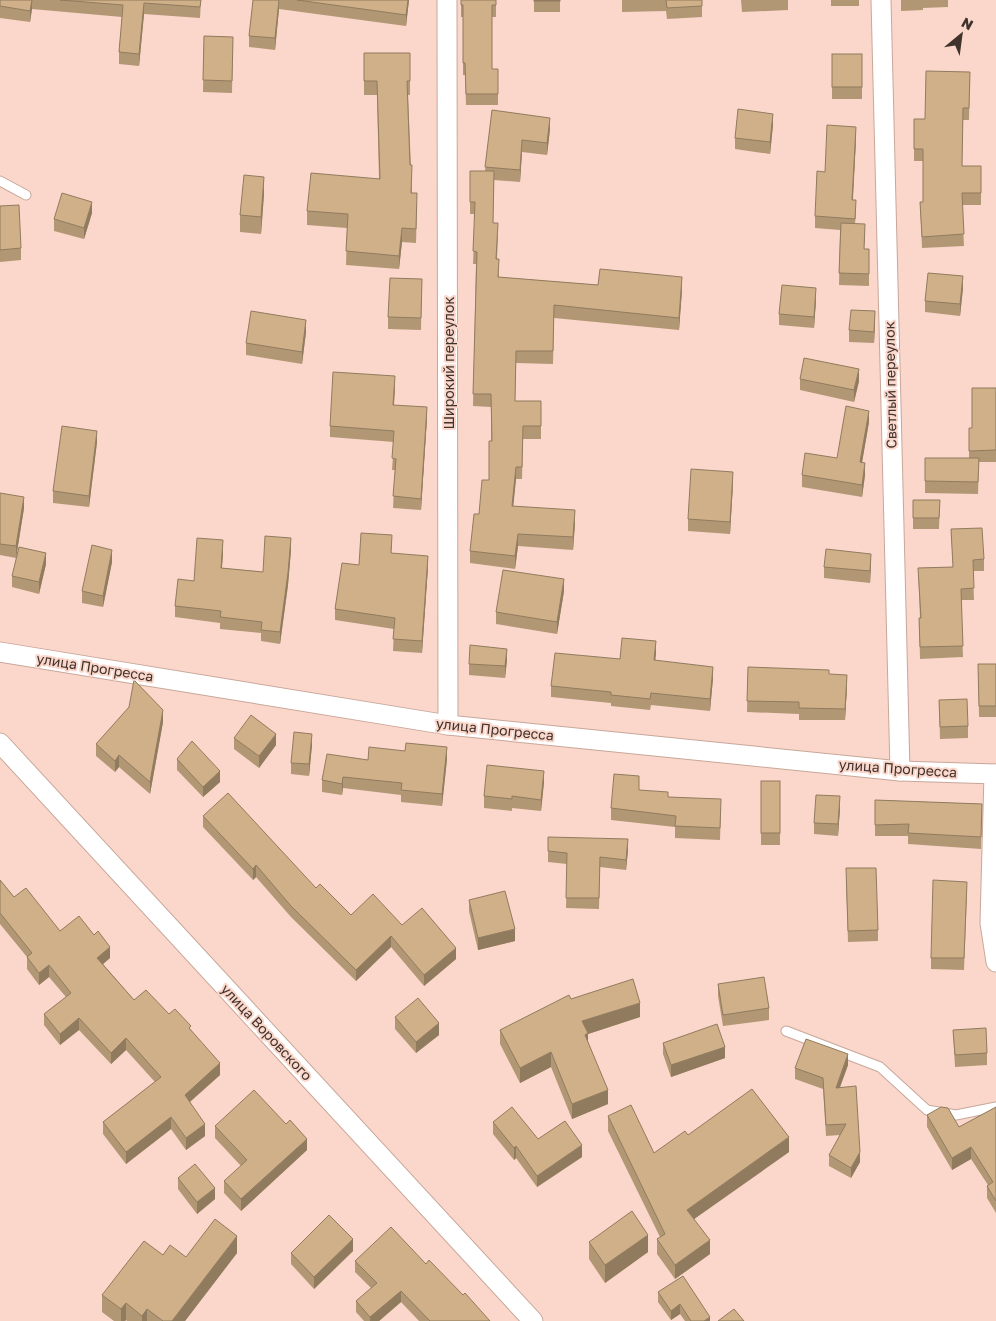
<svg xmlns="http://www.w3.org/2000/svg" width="996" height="1321" viewBox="0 0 996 1321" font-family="'Golos Text',sans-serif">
<rect width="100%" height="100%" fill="#fad7ca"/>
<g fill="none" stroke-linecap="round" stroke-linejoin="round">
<defs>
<g id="lane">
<polyline points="0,181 26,195"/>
<polyline points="786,1031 880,1067 927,1110 956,1115 996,1107"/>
</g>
<g id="street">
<polyline points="447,0 448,725"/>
<polyline points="881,0 900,771"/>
<polyline points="0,652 448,725 900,771 996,774"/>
<polyline points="0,743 533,1321"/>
<polyline points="994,774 990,923 996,962"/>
</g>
</defs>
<use href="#lane" stroke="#c8a79a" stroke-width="11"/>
<use href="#street" stroke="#c8a79a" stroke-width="21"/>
<use href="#lane" stroke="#fff" stroke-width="9"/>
<use href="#street" stroke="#fff" stroke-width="19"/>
</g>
<g fill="#b29775">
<polygon points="0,0 201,0 200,18 144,14 139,66 119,64 119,52 122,17 32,9 30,22 0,18"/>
<polygon points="253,0 409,0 406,26 279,9 275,50 249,47 249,36"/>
<polygon points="461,0 496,0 496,17 492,17 492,69 498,69 498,105 466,105 465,75 463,75 463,17 461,17"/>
<rect x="534" y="0" width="26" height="12"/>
<polygon points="622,0 702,0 702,17 667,19 666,11 622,12"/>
<polygon points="741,0 788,0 788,10 742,12"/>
<rect x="831" y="0" width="28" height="6"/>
<polygon points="901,0 948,0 948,7 923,8 923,10 901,11"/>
<polygon points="204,36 233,37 232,93 203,92"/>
<polygon points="364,53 410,53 410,95 408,95 412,193 417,207 416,243 402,242 399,269 346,265 347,228 307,225 307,211 379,179 377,95 364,95"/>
<rect x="832" y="54" width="30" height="45"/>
<polygon points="970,72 969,120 963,120 962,166 981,166 981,205 962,205 964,246 922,248 920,202 923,202 923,161 914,161 914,119 925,119"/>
<polygon points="492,110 550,129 547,155 522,152 520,182 494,180 493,223 498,236 497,259 499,277 598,285 682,290 679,330 554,318 553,364 516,363 515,401 541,401 541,439 523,439 522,479 516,479 513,506 575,523 573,550 518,546 515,569 470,563 470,551 479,514 489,480 491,441 491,407 473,406 476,264 473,264 475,214 470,214 470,171 485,171"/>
<polygon points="773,125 770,154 735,149 735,138"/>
<polygon points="856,139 853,200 856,212 855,224 865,236 864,249 869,261 869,286 839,285 840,230 815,228 815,216 825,172"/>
<polygon points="264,194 261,234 240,232 240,215"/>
<polygon points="0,206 21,248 21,260 0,262"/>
<polygon points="92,213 84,239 54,231 54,219"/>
<polygon points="422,279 421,330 388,329 388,317"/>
<polygon points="963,288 960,316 925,312 925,301"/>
<polygon points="816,300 814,328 779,325 779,314"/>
<polygon points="875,323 874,343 849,342 849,330"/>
<polygon points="306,332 302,364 246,355 246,343"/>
<polygon points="800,379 859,381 854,402 800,390"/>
<polygon points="395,387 394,405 427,418 421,510 393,508 395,470 392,470 394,442 330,437 330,426"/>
<polygon points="996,388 996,462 979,462 978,494 925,493 925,458 969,458 969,428 972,428"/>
<polygon points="869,422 862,462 865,475 862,497 802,487 802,475 837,458"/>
<polygon points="97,442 89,507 53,503 53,491"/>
<polygon points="733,483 730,534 688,531 688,519"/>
<polygon points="0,493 24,508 16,558 0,555"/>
<polygon points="913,500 940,500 939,529 913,529"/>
<polygon points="951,529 984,559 984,571 973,571 974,600 961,600 963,657 920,659 919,618 920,618 918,568 953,567"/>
<polygon points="392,546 391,553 428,567 422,653 393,651 394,629 335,620 335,609 359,565"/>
<polygon points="291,550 288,585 280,644 261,641 261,633 220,629 220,623 175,617 175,606 194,581 223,552 222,568 263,572"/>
<polygon points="112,562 103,607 82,603 82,591"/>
<polygon points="46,564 39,594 12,587 12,576"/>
<polygon points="871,565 870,583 824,578 824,567"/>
<polygon points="564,591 557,634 496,624 496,612"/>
<polygon points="656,653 655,661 713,678 710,711 651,705 650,710 611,706 611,703 551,697 551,686 620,659"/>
<polygon points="507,660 505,678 469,675 469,664"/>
<polygon points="978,664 996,664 996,717 979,717"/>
<polygon points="748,667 847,687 845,720 799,720 799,714 747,712"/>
<polygon points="939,700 968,726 968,738 940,739"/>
<polygon points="163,722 150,794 119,767 115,772 96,756 96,744"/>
<polygon points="234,738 276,745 259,768 234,749"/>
<polygon points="312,745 309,776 291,774 291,763"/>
<polygon points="177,759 220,782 203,797 177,770"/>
<polygon points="447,759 442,806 401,802 401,795 343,788 342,795 322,792 322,780 368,760"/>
<rect x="761" y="781" width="19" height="64"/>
<polygon points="544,782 541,811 512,808 512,811 484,808 484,796"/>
<polygon points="639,790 721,810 720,840 675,838 675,827 611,820 611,808"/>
<polygon points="875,800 982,804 981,849 908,844 908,836 875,836"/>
<polygon points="840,808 838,836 814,834 814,823"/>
<polygon points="203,816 316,888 351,915 402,925 456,959 424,986 391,947 356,981 291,917 256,877 253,880 203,827"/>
<polygon points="628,850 626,870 600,867 599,909 566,908 567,864 548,862 548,851"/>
<polygon points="0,880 14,897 60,931 110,958 103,964 134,1000 169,1014 191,1030 220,1075 190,1102 205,1136 186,1150 171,1129 126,1164 103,1134 103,1122 155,1082 126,1050 111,1064 79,1030 60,1045 44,1025 44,1014 66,997 49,977 39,985 27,969 27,957 0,924"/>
<polygon points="846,880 878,930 878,941 848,942"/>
<polygon points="967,893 964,970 931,969 931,958"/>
<polygon points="469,900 515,941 478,950 469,911"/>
<polygon points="718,984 769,1008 769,1020 723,1026 718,996"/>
<polygon points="571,999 640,1017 588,1034 588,1042 608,1104 572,1119 551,1067 520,1083 500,1044 500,1030"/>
<polygon points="395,1017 439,1035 416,1053 395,1029"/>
<polygon points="953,1030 987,1053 987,1065 955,1067"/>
<polygon points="663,1043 725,1058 671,1077 663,1054"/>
<polygon points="848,1065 840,1087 860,1162 851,1178 829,1166 829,1155 840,1135 826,1136 823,1089 795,1079 795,1068"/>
<polygon points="996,1107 996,1213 987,1198 987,1186 988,1185 971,1159 952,1170 927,1127 927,1115 959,1127"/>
<polygon points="608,1116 654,1153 688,1135 789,1152 694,1219 710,1254 675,1279 657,1254 657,1239 660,1237 608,1131"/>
<polygon points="493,1122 538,1139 582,1157 537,1187 516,1158 514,1160 493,1134"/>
<polygon points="215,1126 307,1150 241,1211 224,1193 224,1181 241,1166 215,1138"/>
<polygon points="178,1178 215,1199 197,1214 178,1189"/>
<polygon points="589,1242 648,1252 605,1283 589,1259"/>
<polygon points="353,1251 314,1289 291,1264 291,1253"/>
<polygon points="237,1253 185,1321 127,1321 126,1320 125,1321 114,1321 102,1312 102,1295 163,1255 186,1257"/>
<polygon points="355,1261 426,1264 463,1295 490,1321 419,1321 401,1302 379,1321 364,1321 356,1312 356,1301 371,1288 355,1272"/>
<polygon points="658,1292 710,1321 685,1321 680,1314 671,1320 658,1302"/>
</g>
<g fill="#917b5f">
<polygon points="32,0 32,9 30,22 30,11"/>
<polygon points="279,0 279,9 275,50 275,38"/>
<polygon points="408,0 409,0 406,26 406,15"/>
<polygon points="144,3 144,14 139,66 139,54"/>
<polygon points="773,114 773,125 770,154 770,142"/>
<polygon points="550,118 550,129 547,155 547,143"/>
<polygon points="856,127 856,139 852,212 852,200"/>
<polygon points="522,140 522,152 520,182 520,170"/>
<polygon points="264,177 264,194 261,234 261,217"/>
<polygon points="92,202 92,213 84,239 84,228"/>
<polygon points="402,228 402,242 399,269 399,256"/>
<polygon points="963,276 963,288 960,316 960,304"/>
<polygon points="682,277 682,290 679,330 679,318"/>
<polygon points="816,288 816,300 814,328 814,317"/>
<polygon points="875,311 875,323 874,343 874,332"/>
<polygon points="306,320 306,332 302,364 302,352"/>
<polygon points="859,369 859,381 854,402 854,390"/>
<polygon points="395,376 395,387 393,416 393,405"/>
<polygon points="427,407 427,418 421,510 421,499"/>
<polygon points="869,411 869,422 860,474 860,462"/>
<polygon points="97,431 97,442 89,507 89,496"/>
<polygon points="865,463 865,475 862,497 862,485"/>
<polygon points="516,467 516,479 512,519 512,506"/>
<polygon points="733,472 733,483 730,534 730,522"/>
<polygon points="24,497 24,508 16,558 16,546"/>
<polygon points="575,510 575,523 573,550 573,537"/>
<polygon points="518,534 518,546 515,569 515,556"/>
<polygon points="291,538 291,550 288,585 280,644 280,632"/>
<polygon points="223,540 223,552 221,580 221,568"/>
<polygon points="112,550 112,562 103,607 103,596"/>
<polygon points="46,553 46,564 39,594 39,582"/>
<polygon points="871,554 871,565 870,583 870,571"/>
<polygon points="428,556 428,567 422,653 422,641"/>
<polygon points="564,579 564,591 557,634 557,622"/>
<polygon points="656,641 656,653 654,672 654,660"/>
<polygon points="507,649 507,660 505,678 505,666"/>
<polygon points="713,667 713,678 710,711 710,699"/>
<polygon points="847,675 847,687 845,720 845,709"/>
<polygon points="163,710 163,722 150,794 150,782"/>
<polygon points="276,734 276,745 259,768 259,756"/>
<polygon points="312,734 312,745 309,776 309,764"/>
<polygon points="447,747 447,759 442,806 442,794"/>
<polygon points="119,755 119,767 115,772 115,761"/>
<polygon points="220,771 220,782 203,797 203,787"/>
<polygon points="544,771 544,782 541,811 541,800"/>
<polygon points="343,777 343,788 342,795 342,784"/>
<polygon points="840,796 840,808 838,836 838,824"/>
<polygon points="628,839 628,850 626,870 626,860"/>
<polygon points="256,865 256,877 253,880 253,869"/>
<polygon points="515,929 515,941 478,950 478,938"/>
<polygon points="391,936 391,947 356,981 356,970"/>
<polygon points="110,947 110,958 97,969 97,958"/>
<polygon points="456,948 456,959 424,986 424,975"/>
<polygon points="49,965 49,977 39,985 39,973"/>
<polygon points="640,1003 640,1017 588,1034 588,1048 582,1021"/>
<polygon points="79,1018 79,1030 60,1045 60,1034"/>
<polygon points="439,1023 439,1035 416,1053 416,1042"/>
<polygon points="126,1038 126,1050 111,1064 111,1053"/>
<polygon points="725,1047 725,1058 671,1077 671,1065"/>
<polygon points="551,1052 551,1067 520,1083 520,1068"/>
<polygon points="848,1054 848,1065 836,1098 836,1088"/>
<polygon points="220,1063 220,1075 185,1106 185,1095"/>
<polygon points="608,1090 608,1104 572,1119 572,1104"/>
<polygon points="171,1117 171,1129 126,1164 126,1152"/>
<polygon points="205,1124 205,1136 186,1150 186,1138"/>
<polygon points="789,1137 789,1152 687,1224 687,1210"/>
<polygon points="307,1139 307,1150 241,1211 241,1199"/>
<polygon points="582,1145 582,1157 537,1187 537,1176"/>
<polygon points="516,1146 516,1158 514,1160 514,1148"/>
<polygon points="971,1147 971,1159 952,1170 952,1158"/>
<polygon points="860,1152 860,1162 851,1178 851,1168"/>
<polygon points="215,1188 215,1199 197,1214 197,1202"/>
<polygon points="648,1235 648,1252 605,1283 605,1265"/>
<polygon points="237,1236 237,1253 185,1321 172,1321"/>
<polygon points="353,1239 353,1251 314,1289 314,1277"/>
<polygon points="710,1240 710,1254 675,1279 675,1265"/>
<polygon points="401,1291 401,1302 379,1321 370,1321 370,1317"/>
<polygon points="126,1303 126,1320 125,1321 121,1321 121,1309"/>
<polygon points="680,1304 680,1314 671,1320 671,1311"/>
<polygon points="147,1309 147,1321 142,1321 142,1316"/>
<polygon points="710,1317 710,1321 704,1321"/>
</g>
<g fill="#cfb088" stroke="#917b5f">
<polygon points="0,0 32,0 30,11 0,6"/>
<polygon points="60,0 201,0 200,7 144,3 139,54 119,52 123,5"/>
<polygon points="253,0 279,0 275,38 249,36"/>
<polygon points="297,0 408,0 406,15"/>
<polygon points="461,0 496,0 496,5 492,5 492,69 498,69 498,94 466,94 465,63 463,63 463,5 461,5"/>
<rect x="534" y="0" width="26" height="1"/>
<polygon points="666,0 702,0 702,6 667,8"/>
<polygon points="204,36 233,37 232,81 203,80"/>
<polygon points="364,53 410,53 410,81 407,81 410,165 412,165 411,193 417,193 416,229 402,228 399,256 346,251 348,214 307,211 311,173 380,179 377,81 364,81"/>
<rect x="832" y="54" width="30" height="33"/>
<polygon points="926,71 970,72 969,108 963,108 962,166 981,166 981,193 962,193 964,234 922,237 920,202 923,202 923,149 914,149 914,119 925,119"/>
<polygon points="738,109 773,114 770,142 735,138"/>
<polygon points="492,110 550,118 547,143 522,140 520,170 485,167"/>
<polygon points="827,125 856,127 852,200 856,200 855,219 815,216 817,171 825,172"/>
<polygon points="470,171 494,171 493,223 498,223 496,259 499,259 498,277 598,285 600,269 682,277 679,318 554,305 553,351 516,351 515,401 541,401 541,426 523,426 522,467 516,467 512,506 575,510 573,537 518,534 515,556 470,551 474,514 479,514 482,480 489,480 489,441 492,441 491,394 473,394 477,252 473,251 475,202 470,202"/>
<polygon points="244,175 264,177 261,217 240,215"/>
<polygon points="62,193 92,202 84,228 54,219"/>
<polygon points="19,205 21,248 0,250 0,206"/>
<polygon points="841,223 865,224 864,249 869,249 869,274 839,273"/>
<polygon points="928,273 963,276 960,304 925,301"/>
<polygon points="390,278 422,279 421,318 388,317"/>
<polygon points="782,285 816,288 814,317 779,314"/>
<polygon points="851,310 875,311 874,332 849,330"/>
<polygon points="251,311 306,320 302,352 246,343"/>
<polygon points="804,358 859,369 854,390 800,379"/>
<polygon points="333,372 395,376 393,405 427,407 421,499 393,496 396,459 392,458 394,431 330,426"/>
<polygon points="972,388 996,388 996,450 969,451 969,428 972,428"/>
<polygon points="846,406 869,411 860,462 865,463 862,485 802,475 805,453 837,458"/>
<polygon points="62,426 97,431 89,496 53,491"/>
<polygon points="925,458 979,458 978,482 925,481"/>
<polygon points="691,469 733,472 730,522 688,519"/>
<polygon points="0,493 24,497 16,546 0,544"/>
<polygon points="913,500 940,500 939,518 913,518"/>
<polygon points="982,528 984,559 973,560 974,588 961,589 963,646 920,647 919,618 921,618 918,568 953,567 951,529"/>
<polygon points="361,533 392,535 391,553 428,556 422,641 393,639 395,618 335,609 342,563 359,565"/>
<polygon points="265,536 291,538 288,573 280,632 261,630 262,622 220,617 221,611 175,606 178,579 194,581 197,538 223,540 221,568 263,572"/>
<polygon points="92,545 112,550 103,596 82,591"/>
<polygon points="19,547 46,553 39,582 12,576"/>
<polygon points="826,549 871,554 870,571 824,567"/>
<polygon points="503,570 564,579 557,622 496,612"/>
<polygon points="622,638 656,641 654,660 713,667 710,699 651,693 650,699 611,695 611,692 551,686 555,653 620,659"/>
<polygon points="470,645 507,649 505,666 469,664"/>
<polygon points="978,664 996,664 996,706 979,706"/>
<polygon points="748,667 829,670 829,674 847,675 845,709 799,708 799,702 747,701"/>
<polygon points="134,680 163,710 150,782 119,755 115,761 96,744 129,707"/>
<polygon points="967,699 968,726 940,727 939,700"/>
<polygon points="251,715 276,734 259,756 234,738"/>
<polygon points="294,732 312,734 309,764 291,763"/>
<polygon points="192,741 220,771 203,787 177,759"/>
<polygon points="406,743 447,747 442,794 401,790 402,783 343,777 342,784 322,780 327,754 368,760 369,747 405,751"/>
<polygon points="487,765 544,771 541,800 512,796 512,799 484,796"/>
<polygon points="614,774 639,776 639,790 668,792 668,797 721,799 720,828 675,826 676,816 611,808"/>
<rect x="761" y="781" width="19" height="52"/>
<polygon points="228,793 316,888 320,884 351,915 373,894 402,925 422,908 456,948 424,975 391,936 356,970 291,906 256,865 253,869 203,816"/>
<polygon points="816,795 840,796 838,824 814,823"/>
<polygon points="875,800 982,804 981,837 908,833 909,824 875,825"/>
<polygon points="548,837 628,839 626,860 600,857 599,898 566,898 567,853 548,851"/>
<polygon points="846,868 876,868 878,930 848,931"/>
<polygon points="0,880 14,897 26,888 60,931 79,916 94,935 98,931 110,947 97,958 134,1000 146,990 169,1014 175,1009 191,1026 189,1028 220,1063 185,1095 205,1124 186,1138 171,1117 126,1152 103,1122 161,1077 126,1038 111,1053 79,1018 60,1034 44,1014 71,993 49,965 39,973 27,957 32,953 0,913"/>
<polygon points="933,880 967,882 964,958 931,958"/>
<polygon points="505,891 515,929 478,938 469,900"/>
<polygon points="764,977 769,1008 723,1015 718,984"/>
<polygon points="633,979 640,1003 582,1021 588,1033 585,1035 608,1090 572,1104 551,1052 520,1068 500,1030 569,995 571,999"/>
<polygon points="418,998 439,1023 416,1042 395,1017"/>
<polygon points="717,1024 725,1047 671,1065 663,1043"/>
<polygon points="986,1028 987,1053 955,1055 953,1030"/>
<polygon points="806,1039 848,1054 836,1088 856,1086 860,1152 851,1168 829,1155 846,1124 826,1125 823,1078 795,1068"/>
<polygon points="752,1089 789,1137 687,1210 710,1240 675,1265 657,1239 665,1234 608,1116 631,1105 654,1153 685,1131 688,1135"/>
<polygon points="254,1090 286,1124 290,1120 307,1139 241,1199 224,1181 247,1160 215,1126"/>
<polygon points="512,1107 538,1139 565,1121 582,1145 537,1176 516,1146 514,1148 493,1122"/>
<polygon points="941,1107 948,1108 959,1127 996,1107 996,1201 987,1186 993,1182 971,1147 952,1158 927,1115"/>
<polygon points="195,1164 215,1188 197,1202 178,1178"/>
<polygon points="632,1211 648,1235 605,1265 589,1242"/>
<polygon points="329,1215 353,1239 314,1277 291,1253"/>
<polygon points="215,1219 237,1236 172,1321 163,1321 147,1309 142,1316 126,1303 121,1309 102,1295 144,1241 163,1255 170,1245 186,1257"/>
<polygon points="391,1227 426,1264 429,1260 463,1295 465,1293 490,1321 430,1321 401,1291 370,1317 356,1301 377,1283 355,1261"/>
<polygon points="683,1276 710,1317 704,1321 691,1321 680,1304 671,1311 658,1292"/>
<polygon points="734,1309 744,1321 718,1321"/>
</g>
<g text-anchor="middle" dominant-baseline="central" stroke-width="4" stroke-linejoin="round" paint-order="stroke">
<g font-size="14" fill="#40322d" stroke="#fad7ca">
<text transform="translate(448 363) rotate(-90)">Широкий переулок</text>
<text transform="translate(890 385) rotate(-91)">Светлый переулок</text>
<text transform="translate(95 667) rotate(9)">улица Прогресса</text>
<text transform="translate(495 729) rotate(6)">улица Прогресса</text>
<text transform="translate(898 768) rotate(4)">улица Прогресса</text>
<text transform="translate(267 1032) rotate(47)">улица Воровского</text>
</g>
</g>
<g transform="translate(961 35) rotate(29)" stroke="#fad7ca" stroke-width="4" paint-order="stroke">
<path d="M0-4L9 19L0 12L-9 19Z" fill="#40322d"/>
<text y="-8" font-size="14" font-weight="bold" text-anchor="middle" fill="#40322d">N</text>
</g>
</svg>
